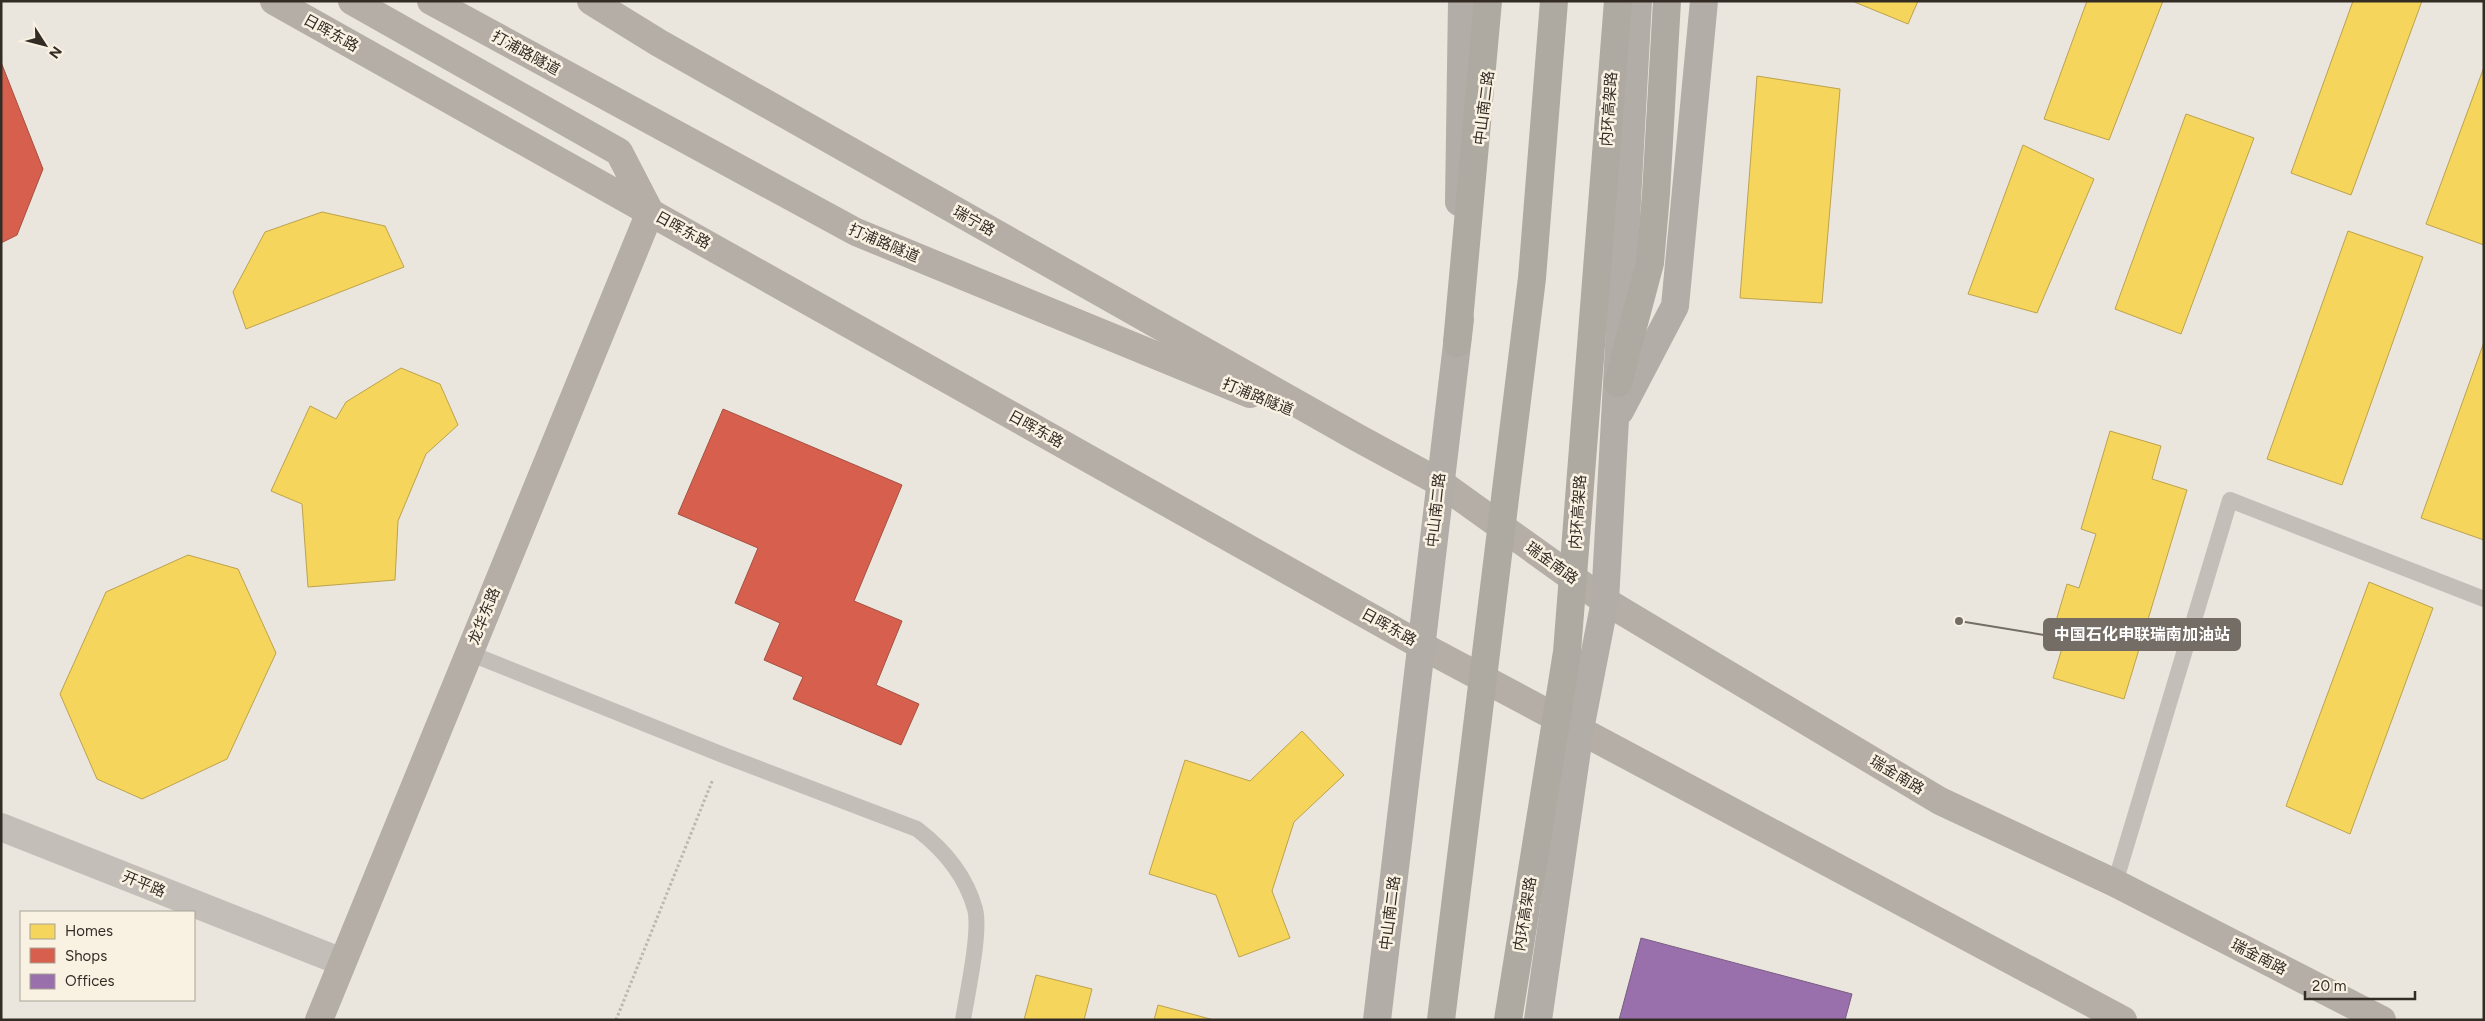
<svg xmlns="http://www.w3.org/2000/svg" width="2485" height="1021" viewBox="0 0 2485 1021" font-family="Figtree,'Noto Sans SC',sans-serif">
<rect width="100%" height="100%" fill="#eae6dd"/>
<g fill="#f6d55c" stroke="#bca24c">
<polygon points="1852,1 1918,1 1908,24"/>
<polygon points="2087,1 2163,1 2109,140 2044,119"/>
<polygon points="2353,1 2422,1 2351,195 2291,173"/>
<polygon points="2484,67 2484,245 2426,224"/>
<polygon points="1757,76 1840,89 1822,303 1740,298"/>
<polygon points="2186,114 2254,138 2181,334 2115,309"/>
<polygon points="2023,145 2094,179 2037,313 1968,294"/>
<polygon points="322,212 385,226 404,267 246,329 233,292 265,232"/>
<polygon points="2348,231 2423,257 2342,485 2267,459"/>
<polygon points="2484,342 2484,540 2421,518"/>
<polygon points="401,368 440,384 458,425 426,454 398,521 395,580 308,587 302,504 271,491 310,406 336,419 346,402"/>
<polygon points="2110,431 2161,446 2152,479 2187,490 2124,699 2053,678 2063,645 2050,641 2067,584 2079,588 2096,534 2081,529"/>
<polygon points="188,555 238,569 276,653 227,759 142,799 97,779 60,694 106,592"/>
<polygon points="2369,582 2433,608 2350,834 2286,806"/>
<polygon points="1302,731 1344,775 1294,822 1272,891 1290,938 1239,957 1216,895 1149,874 1185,760 1250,781"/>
<polygon points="1036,975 1092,989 1084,1020 1024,1020"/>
<polygon points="1158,1005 1214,1020 1154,1020"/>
</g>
<g fill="#d6604d" stroke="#a55041">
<polygon points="1,62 43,169 17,235 1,243"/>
<polygon points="723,409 902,485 854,601 902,621 876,685 919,704 901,745 793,699 803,677 764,660 780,623 735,603 758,548 678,514"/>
</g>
<polygon fill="#9970ab" stroke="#7a5c83" points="1641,938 1852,994 1845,1020 1619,1020"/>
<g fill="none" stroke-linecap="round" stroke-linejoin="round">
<polyline stroke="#bcb7af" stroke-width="3" stroke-dasharray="2.5 2.5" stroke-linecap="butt" points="616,1020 713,779"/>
<g stroke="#c3beb7" stroke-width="16">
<path d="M469 653 723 755 917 829C943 849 966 876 975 909 981 932 967 994 963 1020"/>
<polyline points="2115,883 2230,500 2484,599"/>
</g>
<polyline stroke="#c3beb7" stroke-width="28" points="1,827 342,962"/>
<g stroke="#b4aea7" stroke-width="28">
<polyline points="274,1 1422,646 2123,1020"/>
<polyline points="352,1 619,152 650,212"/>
<polyline points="431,1 856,232 1250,394"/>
<polyline points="591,1 659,43 1358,438 1439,482 1605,601 1940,801 2115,883 2382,1020"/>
<polyline points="319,1020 650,212"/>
</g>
<g stroke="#b2ada6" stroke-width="28">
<polyline points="1459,202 1462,1"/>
<polyline points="1620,411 1675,306 1704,1"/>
<polyline points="1377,1020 1460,319"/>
<polyline points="1538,1020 1580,729 1605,601 1638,1"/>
</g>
<g stroke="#aea9a1" stroke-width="28">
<polyline points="1457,343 1488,1"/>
<polyline points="1618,383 1650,263 1656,194 1667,1"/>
</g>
<g stroke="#aea9a1" stroke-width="28">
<polyline points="1441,1020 1532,278 1554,1"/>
<polyline points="1508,1020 1567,652 1618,1"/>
</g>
</g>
<g text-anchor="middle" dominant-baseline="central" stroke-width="5" stroke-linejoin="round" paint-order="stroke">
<g font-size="15" fill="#332c25" stroke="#f9f2e3">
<text transform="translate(331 33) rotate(29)">日晖东路</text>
<text transform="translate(526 53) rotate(29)">打浦路隧道</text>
<text transform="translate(1484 108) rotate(-83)">中山南二路</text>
<text transform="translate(1609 109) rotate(-86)">内环高架路</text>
<text transform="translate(974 221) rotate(29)">瑞宁路</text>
<text transform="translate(683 230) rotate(29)">日晖东路</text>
<text transform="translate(884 243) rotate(23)">打浦路隧道</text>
<text transform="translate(1258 397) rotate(22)">打浦路隧道</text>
<text transform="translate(1036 429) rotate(29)">日晖东路</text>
<text transform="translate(1436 510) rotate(-84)">中山南二路</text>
<text transform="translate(1578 512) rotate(-86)">内环高架路</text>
<text transform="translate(1552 563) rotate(36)">瑞金南路</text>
<text transform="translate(484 616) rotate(-68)">龙华东路</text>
<text transform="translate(1389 627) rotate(29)">日晖东路</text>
<text transform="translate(1897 775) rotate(31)">瑞金南路</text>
<text transform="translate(144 884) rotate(22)">开平路</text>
<text transform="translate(1390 913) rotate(-83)">中山南二路</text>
<text transform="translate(1525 914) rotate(-81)">内环高架路</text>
<text transform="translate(2259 957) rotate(27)">瑞金南路</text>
</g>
</g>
<path fill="none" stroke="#736d65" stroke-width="2" d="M1959 621L2044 635"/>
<circle fill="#736d65" stroke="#f9f2e3" stroke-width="2" cx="1959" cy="621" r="5"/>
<rect fill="#736d65" stroke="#736d65" stroke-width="2" x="2044" y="619" width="196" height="31" rx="5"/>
<g font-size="16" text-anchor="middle" font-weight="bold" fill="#fff">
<text x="2142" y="640">中国石化申联瑞南加油站</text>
</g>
<rect width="2485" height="1021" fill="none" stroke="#332c25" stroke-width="5"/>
<rect x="20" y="911" width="175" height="90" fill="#f9f2e3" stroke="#aaa397"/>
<rect x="30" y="924" width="25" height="15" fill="#f6d55c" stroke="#aaa397"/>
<text x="65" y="936" font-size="15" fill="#332c25">Homes</text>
<rect x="30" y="948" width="25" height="15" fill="#d6604d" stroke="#aaa397"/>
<text x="65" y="961" font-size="15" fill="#332c25">Shops</text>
<rect x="30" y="974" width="25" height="15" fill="#9970ab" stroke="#aaa397"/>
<text x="65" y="986" font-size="15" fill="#332c25">Offices</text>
<g transform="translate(45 45) rotate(126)" stroke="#f9f2e3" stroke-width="4" paint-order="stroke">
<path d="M0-4L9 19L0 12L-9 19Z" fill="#332c25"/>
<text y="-8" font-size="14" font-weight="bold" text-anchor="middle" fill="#332c25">N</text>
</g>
<path d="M2305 991v8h110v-8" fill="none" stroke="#332c25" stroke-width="2.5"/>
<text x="2312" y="991" font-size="15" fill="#332c25" stroke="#f9f2e3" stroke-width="4" paint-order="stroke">20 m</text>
</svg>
